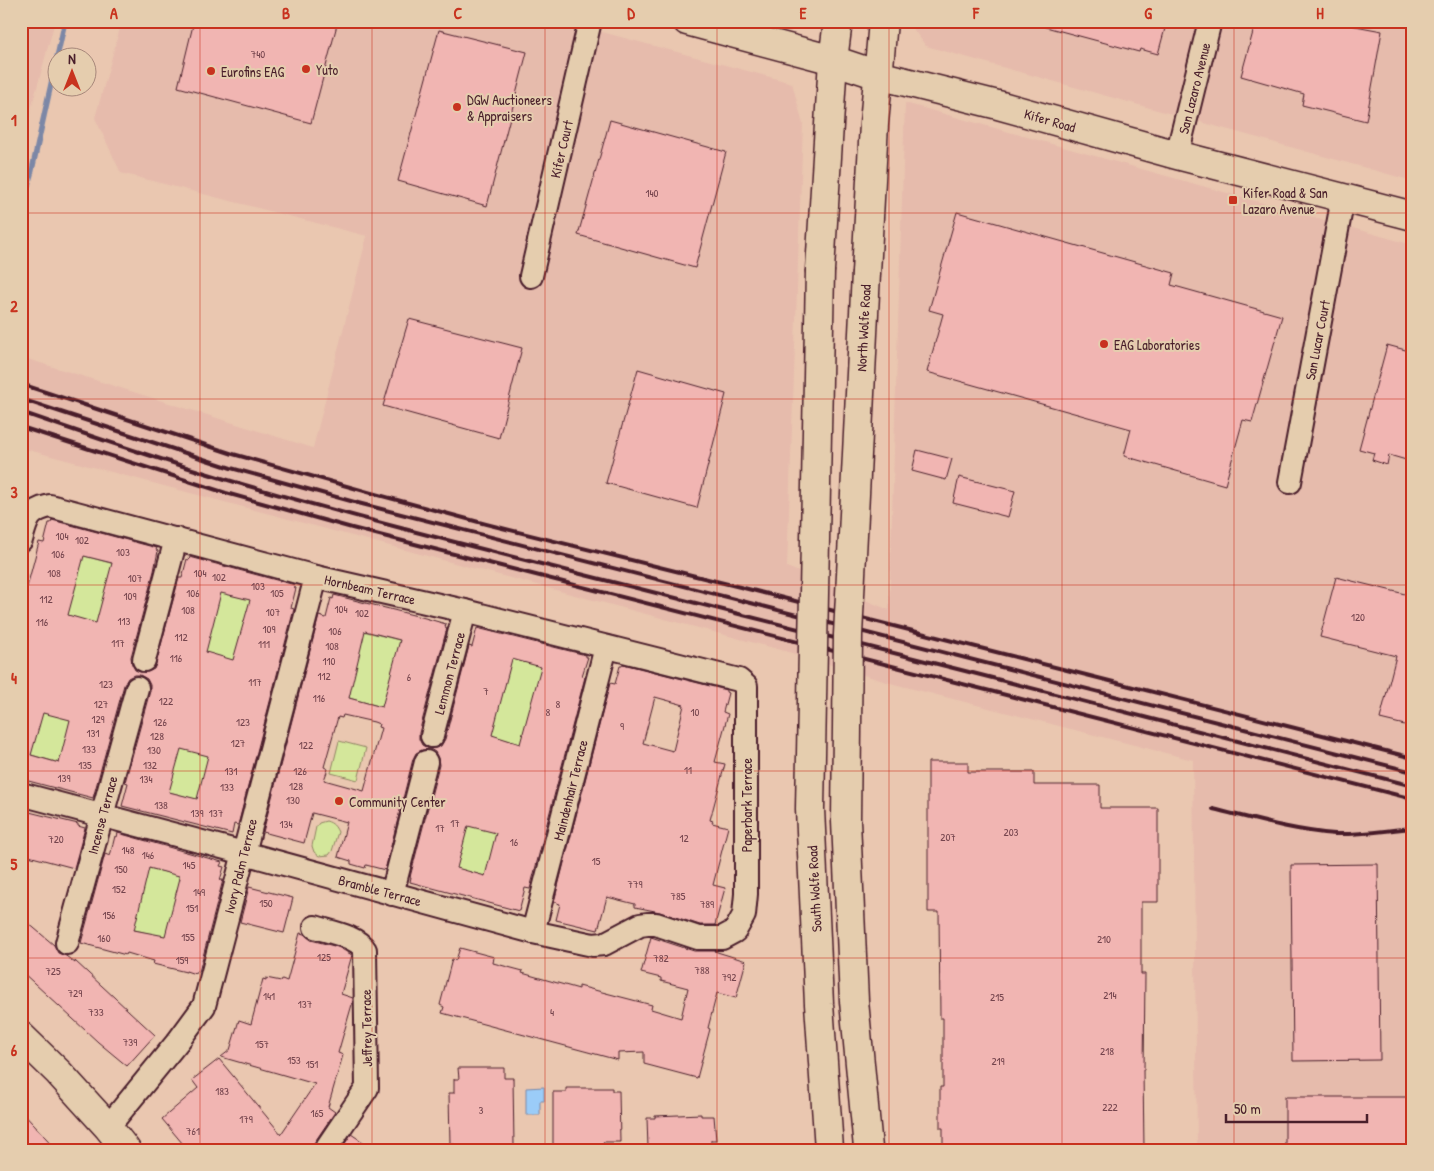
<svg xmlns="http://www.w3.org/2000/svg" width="1434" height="1171" viewBox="0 0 1434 1171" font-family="'Patrick Hand',sans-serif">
<rect width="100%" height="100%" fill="#eac7b0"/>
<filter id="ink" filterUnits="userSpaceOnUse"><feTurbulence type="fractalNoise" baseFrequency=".02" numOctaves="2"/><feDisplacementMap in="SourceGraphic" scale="10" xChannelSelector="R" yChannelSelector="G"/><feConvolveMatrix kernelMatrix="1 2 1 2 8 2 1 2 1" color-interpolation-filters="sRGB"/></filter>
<g filter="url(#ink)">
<g fill="#e6bbac">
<polygon points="21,21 55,21 21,146"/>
<polygon points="122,21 561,21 792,83 803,124 787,567 889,610 905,103 1413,245 1413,1150 1197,1150 1193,760 890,683 785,651 21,448 21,357 313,448 367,236 121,173 95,118"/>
<polygon points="907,21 1413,21 1413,181 926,46"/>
</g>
<g fill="#d4e79b" stroke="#8f8363">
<polygon points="77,554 118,565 103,624 96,623 94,630 61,613"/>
<polygon points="215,591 256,601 232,667 205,660 207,652 199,650"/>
<polygon points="359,630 407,642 382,707 349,698"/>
<polygon points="509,658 545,667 521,744 491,736"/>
<polygon points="47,684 80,694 63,764 28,754"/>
<polygon points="185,721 219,730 201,801 166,791"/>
<polygon points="339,741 366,748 358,780 331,773"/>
<polygon points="472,798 506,806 489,877 453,868"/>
<path d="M326 821C333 823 335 826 338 832L332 851 329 855 319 856 314 852 312 846 316 827 319 823Z"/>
<polygon points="144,867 183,876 167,938 135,930 127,926"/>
</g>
<polygon fill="#9bccf8" stroke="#7b87a6" points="544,1087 544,1101 540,1101 540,1115 526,1115 526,1088"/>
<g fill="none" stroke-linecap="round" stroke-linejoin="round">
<polyline stroke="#7b87a6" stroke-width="5.5" points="21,212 32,170 65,21"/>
</g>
<g fill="#f1b5b2" stroke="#4a1f2b" fill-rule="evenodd">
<polygon points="194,21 338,21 311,123 178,87"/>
<polygon points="1043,21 1167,21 1158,54 1140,49 1139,52 1042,26"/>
<polygon points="1256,21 1329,21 1382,31 1366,121 1302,105 1304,94 1241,76"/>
<polygon points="439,30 527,52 487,206 398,181"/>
<polygon points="610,120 726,152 695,268 578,235"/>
<polygon points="957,212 1174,273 1171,285 1282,316 1252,422 1243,420 1225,485 1124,456 1131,429 927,372 943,314 929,310"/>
<polygon points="409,319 522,348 499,438 383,406"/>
<polygon points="1387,345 1413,352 1413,462 1389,455 1387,465 1372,460 1374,453 1359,449"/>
<polygon points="638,369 726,394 697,508 606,483"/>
<polygon points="917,450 952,459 946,480 912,471"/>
<polygon points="959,477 1015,491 1008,517 953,503"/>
<path d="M52 520 157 548 156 550 158 551 154 571 131 657 132 664 135 670 140 672H148L154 669 156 664 179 578H182L187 559 189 560 190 557 295 585 294 587 296 588 291 608 294 609 238 825 234 824 232 834 122 806 128 783 125 782 150 691V685L147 679 140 675H134L128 678 124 685 93 798 21 779V603L25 587H27L39 542 44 543 49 523H51ZM84 556 112 563 96 623 68 615ZM221 593 250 600 233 660 206 652ZM43 713 70 720 59 763 31 755ZM181 749 208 756 197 799 169 792Z"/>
<polygon points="1336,577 1413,596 1413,727 1380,719 1396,656 1320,637"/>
<path d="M334 595 425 618 446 624 445 627 447 628 419 733V739L422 745 429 749 436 748 441 746 445 739 469 646 472 647 477 628 586 655V657H588L582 676 585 677 530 889 525 888 519 911 410 882 411 877H410L439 765 438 758 435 752 430 749 422 750 416 753 413 759 385 870 366 865 365 868 351 864V861L338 857 347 822 312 813 304 843 263 832 319 616 326 618 331 598 333 599ZM365 631 400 640 382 707 349 698ZM512 659 541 667 520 744 492 735ZM343 715 374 722 379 724 378 727 381 728 364 791 324 780 328 769 324 767 338 717 342 718ZM468 826 496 833 485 876 457 868Z"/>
<path d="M623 664 726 690V692L728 693 723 712 728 714 715 762 725 764 710 820 713 821 712 823 728 827 713 885 725 888 715 925H700L660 912 635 907V904L607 897 598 930 556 920 560 904 554 902 610 683 615 684 620 666H622ZM655 697 684 705 673 751 643 743Z"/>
<polygon points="928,762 968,762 968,772 1034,772 1034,785 1100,785 1100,808 1158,808 1158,902 1141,902 1141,974 1145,974 1144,1070 1143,1070 1144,1150 943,1150 943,1128 940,1128 940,1087 943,1087 943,1018 940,1018 939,912 928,912"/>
<polygon points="21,810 78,824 78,826 85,828 74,868 21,854"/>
<path d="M118 833 222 862 220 866 224 867 220 880H223L199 972 196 971 195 974 186 971V972L153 964 154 961 127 953 126 955 81 943 105 854 110 856 115 836 117 837ZM149 868 179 876V878H180L165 936 134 930Z"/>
<polygon points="1378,864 1380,1060 1293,1061 1291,865"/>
<polygon points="249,887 293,898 284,933 240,922"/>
<polygon points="21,917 54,945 58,953 66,956 75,963 75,961 155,1035 127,1066 98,1042 21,971"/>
<polygon points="300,933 304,934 311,940 338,947 352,955 341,994 353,998 353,1001 338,1053 343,1055 328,1107 335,1112 314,1143 312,1150 188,1150 162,1119 198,1088 192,1080 219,1059 281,1134 315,1084 221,1057 230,1050 239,1020 251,1024 263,979 266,980 266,978 281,981 282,979 287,981"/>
<polygon points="651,937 694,951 714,951 746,961 736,998 717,993 708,1028 710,1029 697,1078 644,1064 644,1052 618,1053 618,1060 442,1013 444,1007 440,1005 452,959 456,960 460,948 494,957 493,963 523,971 522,973 579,989 579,986 652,1005 651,1009 681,1018 688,988 661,981 661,978 641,973"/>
<polygon points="458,1068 504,1068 504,1078 513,1078 514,1146 506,1146 506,1150 454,1150 454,1144 450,1144 449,1093 454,1093 454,1079 459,1079"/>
<polygon points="566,1088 612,1088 612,1091 619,1091 620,1142 603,1142 603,1150 553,1150 553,1092 566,1092"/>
<rect x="1285" y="1097" width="128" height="53"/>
<polygon points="21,1111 57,1150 21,1150"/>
<polygon points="701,1114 701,1116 714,1116 716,1140 711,1140 711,1150 653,1150 653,1148 648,1148 647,1118 655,1118 655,1116"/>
<polygon points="351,1134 375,1150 341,1150"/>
</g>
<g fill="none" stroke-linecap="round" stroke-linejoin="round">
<defs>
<g id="minor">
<polyline points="1177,155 1210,21"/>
<polyline points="531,276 590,21"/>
<polyline points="1290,482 1343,198"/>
<path d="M21 540C27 519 28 511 50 506L316 577 465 611 739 680 746 686V894L744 915 735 931 722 938H698L656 924H647L640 925 604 944 593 945 533 932 244 853 21 794"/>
<polyline points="144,660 176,539"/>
<polyline points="432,736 465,611"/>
<polyline points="392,894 426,762"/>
<path d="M315 927C330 932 357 936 365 950L367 1088 325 1150"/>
<polyline points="533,932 606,647"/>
<polyline points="67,943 137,688"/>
<polyline points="108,1127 179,1040 204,1006 316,577"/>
</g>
<g id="secondary">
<polyline points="687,21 833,60 878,75 998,105 1177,155 1413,216"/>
<polyline points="820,270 833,60 838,21"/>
<polyline points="866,273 874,124 883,21"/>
<polyline points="21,1036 59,1073 108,1127 126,1150"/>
</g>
</defs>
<use href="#minor" stroke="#4a1f2b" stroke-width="26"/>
<use href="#secondary" stroke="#4a1f2b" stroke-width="31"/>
<use href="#minor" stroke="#e5cdae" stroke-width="22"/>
<use href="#secondary" stroke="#e5cdae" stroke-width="28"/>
<g stroke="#4a1f2b" stroke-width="4">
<polyline points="21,384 233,454 375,494 486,524 740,587 1413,758"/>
<polyline points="21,399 231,468 358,503 1413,772"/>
<path d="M21 412C90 436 158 459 228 480 397 530 568 570 739 614 964 670 1188 728 1413 786"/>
<polyline points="21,427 226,493 352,528 1413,799"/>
<path d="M1213 809C1254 819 1294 831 1335 834 1361 835 1387 830 1413 828"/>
</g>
<defs>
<g id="secondary-bridge">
<polyline points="820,270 810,809 819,1004 829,1149"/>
<polyline points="866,273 848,635 846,821 854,1001 868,1148"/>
</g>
</defs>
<use href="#secondary-bridge" stroke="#4a1f2b" stroke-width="31" stroke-linecap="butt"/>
<use href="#secondary-bridge" stroke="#e5cdae" stroke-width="28"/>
</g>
</g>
<path fill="none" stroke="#c8321e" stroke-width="1" stroke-opacity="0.55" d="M200 21V1150M372 21V1150M545 21V1150M717 21V1150M889 21V1150M1062 21V1150M1234 21V1150M21 213H1413M21 399H1413M21 585H1413M21 771H1413M21 958H1413"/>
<g fill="#c8321e" stroke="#e5cdae" stroke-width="2">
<circle cx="306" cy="69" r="5"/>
<circle cx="211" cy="71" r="5"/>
<circle cx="457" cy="107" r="5"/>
<rect x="1228" y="195" width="10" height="10" rx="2.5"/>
<circle cx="1104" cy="344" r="5"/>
<circle cx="339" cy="801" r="5"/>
</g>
<g text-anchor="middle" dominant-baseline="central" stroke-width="4" stroke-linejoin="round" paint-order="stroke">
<g font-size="11" fill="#74444d">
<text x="258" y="54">740</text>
<text x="652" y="193">140</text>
<text x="62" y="536">104</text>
<text x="82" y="540">102</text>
<text x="123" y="552">103</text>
<text x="58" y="554">106</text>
<text x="54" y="573">108</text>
<text x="200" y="573">104</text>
<text x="219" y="577">102</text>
<text x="135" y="578">107</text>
<text x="258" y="586">103</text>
<text x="193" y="593">106</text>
<text x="277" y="593">105</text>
<text x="130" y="596">109</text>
<text x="46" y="599">112</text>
<text x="341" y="609">104</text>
<text x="188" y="610">108</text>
<text x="273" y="612">107</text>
<text x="362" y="613">102</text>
<text x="1358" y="617">120</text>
<text x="124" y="621">113</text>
<text x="42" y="622">116</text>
<text x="269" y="629">109</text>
<text x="335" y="631">106</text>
<text x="181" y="637">112</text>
<text x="118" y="643">117</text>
<text x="264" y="644">111</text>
<text x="332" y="646">108</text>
<text x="176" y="658">116</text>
<text x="329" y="661">110</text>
<text x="324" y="676">112</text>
<text x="409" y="677">6</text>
<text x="255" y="682">117</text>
<text x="106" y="684">123</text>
<text x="486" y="691">7</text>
<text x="319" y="698">116</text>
<text x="166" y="701">122</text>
<text x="101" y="704">127</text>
<text x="558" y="704">8</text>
<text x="548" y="712">8</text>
<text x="695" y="712">10</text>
<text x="98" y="719">129</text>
<text x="160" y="722">126</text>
<text x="243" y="722">123</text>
<text x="622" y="726">9</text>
<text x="93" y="733">131</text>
<text x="157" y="736">128</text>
<text x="238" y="743">127</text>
<text x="306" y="745">122</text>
<text x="89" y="749">133</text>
<text x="154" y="750">130</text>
<text x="85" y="765">135</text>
<text x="150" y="765">132</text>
<text x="688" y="770">11</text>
<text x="231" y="771">131</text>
<text x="300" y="771">126</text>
<text x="64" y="778">139</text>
<text x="146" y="779">134</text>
<text x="296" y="786">128</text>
<text x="227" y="787">133</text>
<text x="293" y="800">130</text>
<text x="161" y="805">138</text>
<text x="197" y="813">139</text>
<text x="216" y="813">137</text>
<text x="455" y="823">17</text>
<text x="286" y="824">134</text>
<text x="440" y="828">17</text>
<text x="1011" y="832">203</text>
<text x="948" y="837">207</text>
<text x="684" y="838">12</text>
<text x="56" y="839">720</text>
<text x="514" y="842">16</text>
<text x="128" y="850">148</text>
<text x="148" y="855">146</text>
<text x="596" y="861">15</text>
<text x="189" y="865">145</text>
<text x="121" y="869">150</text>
<text x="635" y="884">779</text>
<text x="119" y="889">152</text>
<text x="199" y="892">149</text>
<text x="678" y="896">785</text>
<text x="266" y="903">150</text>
<text x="707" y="904">789</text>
<text x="192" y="908">151</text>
<text x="109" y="915">156</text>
<text x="188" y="937">155</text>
<text x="104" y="938">160</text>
<text x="1104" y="939">210</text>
<text x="324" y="957">125</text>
<text x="661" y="958">782</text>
<text x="182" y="960">159</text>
<text x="702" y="970">788</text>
<text x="53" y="971">725</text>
<text x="729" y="977">792</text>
<text x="75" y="993">729</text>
<text x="1110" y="995">214</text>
<text x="269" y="996">141</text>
<text x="997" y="997">215</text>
<text x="305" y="1004">137</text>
<text x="96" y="1012">733</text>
<text x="552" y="1012">4</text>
<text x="130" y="1042">739</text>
<text x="262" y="1044">157</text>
<text x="1107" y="1051">218</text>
<text x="294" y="1060">153</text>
<text x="998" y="1061">219</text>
<text x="312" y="1064">151</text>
<text x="222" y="1091">183</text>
<text x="1110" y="1107">222</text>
<text x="481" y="1110">3</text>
<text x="317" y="1113">165</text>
<text x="246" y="1119">179</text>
<text x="193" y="1131">761</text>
</g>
<g font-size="14" fill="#4a1f2b" stroke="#e5cdae" text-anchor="start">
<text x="316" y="69">Yuto</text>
<text x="221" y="71">Eurofins EAG</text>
<text x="467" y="99">DGW Auctioneers<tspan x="467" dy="16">&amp; Appraisers</tspan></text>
<text x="1243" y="192">Kifer Road &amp; San<tspan x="1243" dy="16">Lazaro Avenue</tspan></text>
<text x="1114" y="344">EAG Laboratories</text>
<text x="349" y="801">Community Center</text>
</g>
<g font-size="14" fill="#4a1f2b" stroke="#e5cdae">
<text transform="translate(1194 88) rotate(-76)">San Lazaro Avenue</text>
<text transform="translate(1050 120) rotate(16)">Kifer Road</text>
<text transform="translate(561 149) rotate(-77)">Kifer Court</text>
<text transform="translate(863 328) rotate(-87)">North Wolfe Road</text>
<text transform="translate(1317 340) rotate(-79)">San Lucar Court</text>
<text transform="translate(370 589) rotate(13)">Hornbeam Terrace</text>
<text transform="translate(449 673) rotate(-75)">Lemmon Terrace</text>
<text transform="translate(570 790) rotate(-76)">Maindenhair Terrace</text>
<text transform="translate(746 805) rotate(-90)">Paperbark Terrace</text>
<text transform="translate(102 815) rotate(-75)">Incense Terrace</text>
<text transform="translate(240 866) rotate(-76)">Ivory Palm Terrace</text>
<text transform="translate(814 889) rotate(-93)">South Wolfe Road</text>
<text transform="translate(380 890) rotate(15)">Bramble Terrace</text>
<text transform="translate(366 1028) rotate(-91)">Jeffrey Terrace</text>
</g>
</g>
<rect width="1434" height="1171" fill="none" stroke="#e5cdae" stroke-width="55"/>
<g transform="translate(72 72)"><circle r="24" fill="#e5cdae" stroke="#a7877a"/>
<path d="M0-4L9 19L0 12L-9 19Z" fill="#c8321e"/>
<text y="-8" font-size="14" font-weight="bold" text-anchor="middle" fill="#4a1f2b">N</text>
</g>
<path d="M1226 1114v8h141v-8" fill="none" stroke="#4a1f2b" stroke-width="2.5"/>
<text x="1234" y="1114" font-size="15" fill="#4a1f2b" stroke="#e5cdae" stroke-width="4" paint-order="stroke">50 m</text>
<rect x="28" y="28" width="1378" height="1116" fill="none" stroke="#c8321e" stroke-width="2"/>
<g font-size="16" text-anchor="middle" font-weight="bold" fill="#c8321e">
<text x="114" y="19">A</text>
<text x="286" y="19">B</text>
<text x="458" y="19">C</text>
<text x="631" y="19">D</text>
<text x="803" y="19">E</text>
<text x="976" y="19">F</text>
<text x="1148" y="19">G</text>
<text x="1320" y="19">H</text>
<text x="14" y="126">1</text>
<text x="14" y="312">2</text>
<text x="14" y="498">3</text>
<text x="14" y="684">4</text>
<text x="14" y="870">5</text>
<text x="14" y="1056">6</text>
</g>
</svg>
